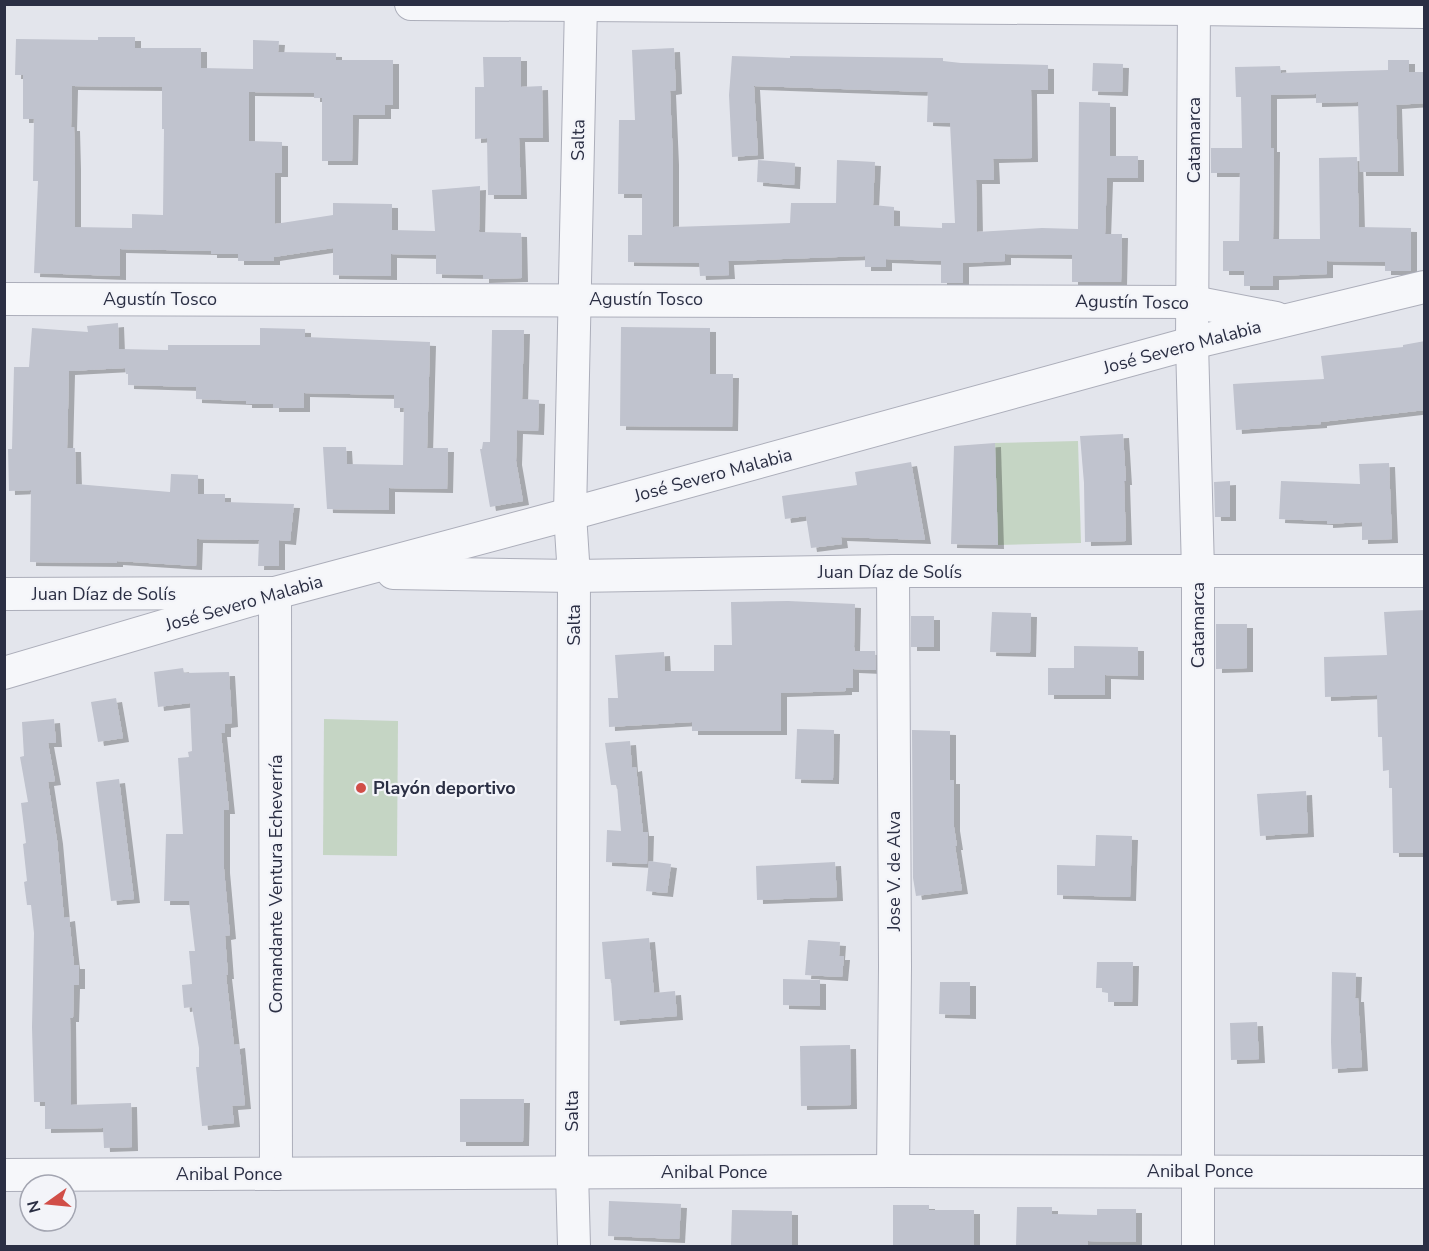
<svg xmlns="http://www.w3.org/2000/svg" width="1429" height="1251" viewBox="0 0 1429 1251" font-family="'Nunito Sans',sans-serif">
<defs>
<filter id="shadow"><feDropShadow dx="6" dy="4" stdDeviation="0" flood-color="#0004"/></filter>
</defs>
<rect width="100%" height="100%" fill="#e3e5ec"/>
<g fill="#c5d5c4">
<polygon points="1078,441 1081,543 998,545 995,443"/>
<polygon points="324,719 398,721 397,856 323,855"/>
</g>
<g fill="#c0c3ce" fill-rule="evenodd" filter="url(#shadow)">
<path d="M98 37H135V48H201V68L253 69V40L279 41 278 52 336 53V60H393V105H385V115H353L352 161H322V98H314V93L249 92V141L282 142V173H275V224L333 215V203L392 204V230L435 231 432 190 480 186 479 232 521 233 522 278 483 279V275L436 274V255L391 254V276L333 275V248L274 257V261H238V254H211V251L120 249V276L34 273 38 181H33L34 119H23V75H15L16 39 98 40ZM72 86 162 87V129H164L163 215 132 214V228L75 227V165L74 127H71Z"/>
<polygon points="674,48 676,90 670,91 673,161 673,227 790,223 791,203 836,203 837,160 875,162 873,205 894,207 894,226 942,228 942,223 955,223 950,123 927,122 928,92 754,86 758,155 732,157 729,95 732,56 790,58 790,56 943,58 943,61 961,63 1048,65 1048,90 1031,90 1032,158 993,159 994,180 976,180 977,232 1042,228 1078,229 1079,102 1110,103 1110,156 1138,156 1138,178 1107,178 1105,234 1122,234 1121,282 1072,282 1072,255 1005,254 1005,261 963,263 963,283 941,283 941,261 886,259 886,267 865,267 865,256 728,261 729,275 700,276 699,263 628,262 628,235 642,235 642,194 618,194 619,120 635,120 632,50"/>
<polygon points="483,57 521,57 521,87 542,86 543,138 519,138 521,195 488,195 487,138 475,139 475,87 484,87"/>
<polygon points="1388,60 1409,60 1409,72 1425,72 1425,103 1396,105 1398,172 1360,172 1358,102 1316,103 1316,94 1271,95 1271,148 1274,148 1273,239 1320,239 1319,158 1357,157 1359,227 1411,228 1411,271 1385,271 1385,262 1327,261 1327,274 1273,276 1273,286 1244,286 1244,271 1223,271 1223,241 1239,241 1240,173 1211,173 1211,148 1242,148 1241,97 1236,97 1235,67 1280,66 1281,73 1388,70"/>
<polygon points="1093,63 1123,64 1122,92 1092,91"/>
<polygon points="758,160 795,163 794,185 757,182"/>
<polygon points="118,323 119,349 168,350 168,345 260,345 260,328 305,329 305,337 430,342 427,448 448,448 447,489 389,488 389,510 327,509 323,447 346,447 347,464 403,465 404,408 394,408 394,395 304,393 304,408 273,408 273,404 246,404 246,401 196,399 196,387 128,385 128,374 126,374 125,368 69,371 67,448 75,448 76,484 170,492 171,474 198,475 198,494 225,494 225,502 294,504 290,541 279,540 279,566 258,566 259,540 197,539 196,566 117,561 117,563 30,562 31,490 9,491 8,449 12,449 14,367 29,367 32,328 88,332 87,326"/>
<polygon points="621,327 710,328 710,374 733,374 732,427 620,426"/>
<polygon points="492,330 524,330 522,399 539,400 538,431 517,430 516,461 523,501 490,507 480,449 482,449 483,442 490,442"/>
<polygon points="1425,341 1425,410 1321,422 1321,424 1236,430 1233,384 1324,379 1321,356 1403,347 1403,345"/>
<polygon points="1123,434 1126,481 1124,481 1126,541 1085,542 1084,483 1080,436"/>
<polygon points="995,443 998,545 951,544 954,446"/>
<polygon points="911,462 925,540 841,537 842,544 811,548 806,516 785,519 782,496 857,485 855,472"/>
<polygon points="1389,463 1392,539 1362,540 1362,522 1327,524 1327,521 1279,519 1281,481 1360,484 1359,464"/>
<polygon points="1230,481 1230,517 1215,517 1214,482"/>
<polygon points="788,601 855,604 854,647 855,651 875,651 876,670 853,669 853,688 846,688 846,691 781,693 781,731 692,731 692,722 609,727 608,698 618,698 615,655 664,652 665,671 714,671 714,645 732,645 731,602"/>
<polygon points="1425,610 1425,853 1393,853 1392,788 1389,788 1389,770 1383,771 1382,737 1378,737 1377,695 1325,697 1324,657 1387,655 1384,612"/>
<polygon points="992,612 1031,613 1030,653 990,652"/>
<rect x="911" y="616" width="23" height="31"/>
<polygon points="1216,624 1247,624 1247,668 1216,669"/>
<polygon points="1074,646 1138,647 1138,676 1105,675 1105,695 1048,695 1048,668 1074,668"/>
<polygon points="183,668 184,673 229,672 232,723 225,724 225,733 221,733 229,810 224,810 224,869 230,935 225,936 228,975 226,975 234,1045 239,1044 245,1105 232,1106 234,1123 202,1126 196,1067 199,1067 199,1048 192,1007 184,1008 182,985 192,984 189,951 195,951 189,901 164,901 166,834 183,834 178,758 189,757 188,752 192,751 190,703 158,707 154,672"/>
<polygon points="116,698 123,738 98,742 91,702"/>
<polygon points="54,719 56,743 48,743 55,781 48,782 57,840 64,918 69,917 74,965 79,965 79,985 74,985 73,1018 70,1018 71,1105 131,1103 132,1147 104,1148 103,1128 45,1129 45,1102 34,1102 32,1027 34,933 31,905 27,905 24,882 27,881 23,844 26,843 21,803 28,802 20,757 24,756 22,722"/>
<polygon points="797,729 834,730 833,780 795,779"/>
<polygon points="912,730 950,731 950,780 954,780 954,827 957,846 955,846 962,890 916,896 913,878"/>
<polygon points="630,741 632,768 636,767 643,832 648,832 647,864 606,862 607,830 621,831 617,785 611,785 605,743"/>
<polygon points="119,779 134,899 111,901 96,782"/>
<polygon points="1306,791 1308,833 1260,836 1257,794"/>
<polygon points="1096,835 1132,836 1130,897 1057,895 1057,865 1095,866"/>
<polygon points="649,861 671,864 667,893 646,891"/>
<polygon points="835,862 837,897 757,900 756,866"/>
<polygon points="649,938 654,993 675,991 677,1016 614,1021 611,979 605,979 602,942"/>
<polygon points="808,940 840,942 839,956 844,956 842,977 805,975"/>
<polygon points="1097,962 1133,962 1132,1002 1108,1002 1108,993 1102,992 1103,988 1096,988"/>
<polygon points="1332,972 1356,973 1355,998 1358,998 1362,1067 1332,1069 1331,1042"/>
<polygon points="783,979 820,980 820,1006 783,1005"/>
<polygon points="940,982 970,982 970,1015 939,1014"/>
<polygon points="1257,1022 1259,1059 1231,1060 1230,1023"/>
<polygon points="850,1045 851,1105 801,1106 800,1046"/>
<polygon points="460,1099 524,1099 523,1142 460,1142"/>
<polygon points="609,1201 681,1204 679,1239 608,1236"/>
<polygon points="893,1205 929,1205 929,1210 974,1210 974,1246 893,1246"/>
<polygon points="1017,1207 1052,1207 1052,1214 1097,1215 1097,1209 1136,1209 1136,1242 1088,1241 1088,1246 1016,1246"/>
<polygon points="732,1210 792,1211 792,1246 731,1246"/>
</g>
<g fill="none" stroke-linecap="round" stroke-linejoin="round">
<defs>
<g id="street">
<polyline points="411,4 1194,9 1424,12"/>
<polyline points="1194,4 1192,343 1198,571 1198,1246"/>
<polyline points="4,299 1193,302 1276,318"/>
<polyline points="393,573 574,576 893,571 1424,571"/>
<polyline points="4,594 275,593 276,1174"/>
<polyline points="4,673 275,593 570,514 1192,343 1424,287"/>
<polyline points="893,1171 895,967 893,571"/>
<polyline points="4,1175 893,1171 1424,1172"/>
<polyline points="574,1246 572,1172 574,576 570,514 581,4"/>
</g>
</defs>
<use href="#street" stroke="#acaeba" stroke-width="34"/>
<use href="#street" stroke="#f6f7fa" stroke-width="32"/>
</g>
<circle fill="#d14e48" stroke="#f3f4f9" stroke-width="2" cx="361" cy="788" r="6"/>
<g text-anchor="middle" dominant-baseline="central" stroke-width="4.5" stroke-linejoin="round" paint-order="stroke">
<g font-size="18" fill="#2b2f44" stroke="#f3f4f9">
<text transform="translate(578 140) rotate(-89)">Salta</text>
<text transform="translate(1194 140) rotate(-90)">Catamarca</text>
<text x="160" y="299">Agustín Tosco</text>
<text x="646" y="299">Agustín Tosco</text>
<text transform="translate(1132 302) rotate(1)">Agustín Tosco</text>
<text transform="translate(1182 347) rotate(-15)">José Severo Malabia</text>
<text transform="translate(713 475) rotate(-15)">José Severo Malabia</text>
<text x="890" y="572">Juan Díaz de Solís</text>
<text x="104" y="594">Juan Díaz de Solís</text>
<text transform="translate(244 603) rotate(-16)">José Severo Malabia</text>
<text transform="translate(574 625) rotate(-90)">Salta</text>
<text transform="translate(1198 625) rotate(-90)">Catamarca</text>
<text transform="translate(894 871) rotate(-90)">Jose V. de Alva</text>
<text transform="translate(276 884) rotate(-90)">Comandante Ventura Echeverría</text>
<text transform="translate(572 1111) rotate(-90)">Salta</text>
<text x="1200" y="1171">Anibal Ponce</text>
<text x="714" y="1172">Anibal Ponce</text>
<text x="229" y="1174">Anibal Ponce</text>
</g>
<g font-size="18" font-weight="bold" fill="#2b2f44" stroke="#f3f4f9" text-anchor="start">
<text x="373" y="788">Playón deportivo</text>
</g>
</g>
<rect width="1429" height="1251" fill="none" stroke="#2b2f44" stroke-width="12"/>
<g transform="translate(48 1203) rotate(255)"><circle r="28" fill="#f3f4f9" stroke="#a3a5b1" stroke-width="1.5"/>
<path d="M0-4.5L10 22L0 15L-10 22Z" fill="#d14e48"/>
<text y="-9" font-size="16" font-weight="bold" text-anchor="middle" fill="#2b2f44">N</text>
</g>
</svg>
